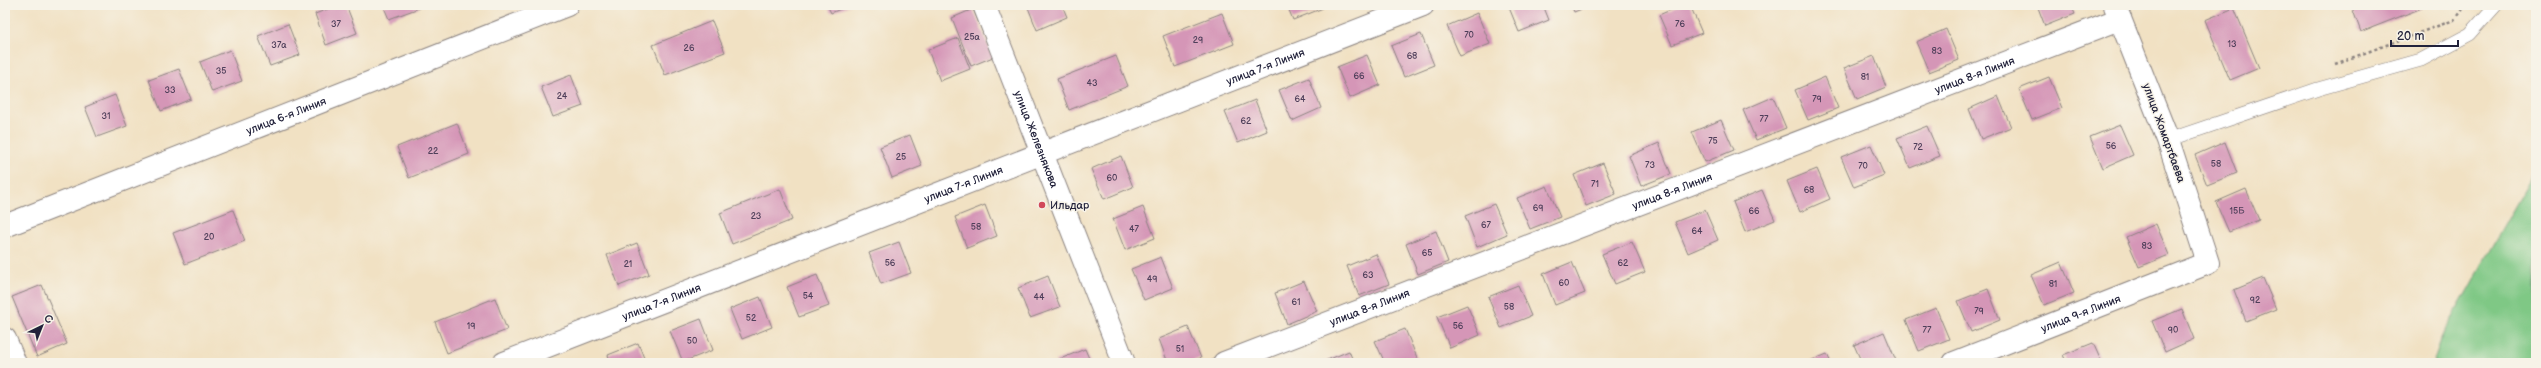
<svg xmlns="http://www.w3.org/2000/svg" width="2541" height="368" viewBox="0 0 2541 368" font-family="'Balsamiq Sans',sans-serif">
<rect width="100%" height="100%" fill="#f7f3e8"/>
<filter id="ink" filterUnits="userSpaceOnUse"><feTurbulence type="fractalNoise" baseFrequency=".025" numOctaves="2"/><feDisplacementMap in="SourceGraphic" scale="8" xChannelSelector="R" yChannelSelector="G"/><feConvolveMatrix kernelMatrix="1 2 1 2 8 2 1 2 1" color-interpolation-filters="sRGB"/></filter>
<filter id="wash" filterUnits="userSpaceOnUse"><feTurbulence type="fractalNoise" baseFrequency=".012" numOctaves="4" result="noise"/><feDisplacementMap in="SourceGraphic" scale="16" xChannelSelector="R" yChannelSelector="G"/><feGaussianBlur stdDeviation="0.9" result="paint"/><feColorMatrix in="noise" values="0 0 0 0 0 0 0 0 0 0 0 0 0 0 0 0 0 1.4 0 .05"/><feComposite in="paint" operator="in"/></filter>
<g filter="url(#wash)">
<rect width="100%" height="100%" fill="#f1e1c3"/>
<polygon fill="#7fc885" stroke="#507560" points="2536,169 2536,363 2433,363 2443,334"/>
<g id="blocks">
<g fill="#d596b7">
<polygon points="338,5 346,5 357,33 326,45 315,14"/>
<polygon points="383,5 418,5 419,8 389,19"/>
<polygon points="827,5 850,5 831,13"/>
<polygon points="1027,5 1062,5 1067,17 1037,30"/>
<polygon points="1287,5 1322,5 1323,8 1293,20"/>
<polygon points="1508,5 1543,5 1549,20 1519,32"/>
<polygon points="1571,5 1592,5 1574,12"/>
<polygon points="1682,5 1690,5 1702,33 1672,45 1659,15"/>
<polygon points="2037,5 2071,5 2075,14 2045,26"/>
<polygon points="2351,5 2421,5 2422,8 2361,32"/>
<polygon points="2234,8 2259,68 2230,80 2205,20"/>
<polygon points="973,9 993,57 971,66 952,18"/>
<polygon points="1222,13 1234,44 1175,67 1163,36"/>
<polygon points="1477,13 1490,44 1460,56 1447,26"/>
<polygon points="712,21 725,52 665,75 653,45"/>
<polygon points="288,24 300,55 270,66 258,36"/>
<polygon points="1946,29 1959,60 1929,72 1916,42"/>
<polygon points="1421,34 1434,65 1404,77 1391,46"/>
<polygon points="958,38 970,69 940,81 928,50"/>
<polygon points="230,50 242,81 212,92 200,62"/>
<polygon points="1367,55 1380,85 1350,98 1337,67"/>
<polygon points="1116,56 1128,86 1069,110 1057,79"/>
<polygon points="1874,56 1886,87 1857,99 1844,68"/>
<polygon points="179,69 191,99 161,111 149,80"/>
<polygon points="571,75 583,106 553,117 541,87"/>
<polygon points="1825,77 1838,108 1808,120 1795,90"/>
<polygon points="2049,77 2062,108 2032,120 2019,89"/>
<polygon points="1309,78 1321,108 1292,121 1279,90"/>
<polygon points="115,95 127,126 97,137 85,107"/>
<polygon points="1998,96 2011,127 1981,139 1969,109"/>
<polygon points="1773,97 1786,128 1756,140 1743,110"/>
<polygon points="1255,100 1267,131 1238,143 1225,112"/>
<polygon points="1721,120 1734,150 1705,162 1692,132"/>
<polygon points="457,123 469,154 409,178 397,147"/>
<polygon points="2120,125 2133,155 2103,168 2090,137"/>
<polygon points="1927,126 1940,156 1910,168 1897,138"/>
<polygon points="910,135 922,166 892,178 880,147"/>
<polygon points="2225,142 2237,173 2207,185 2195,155"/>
<polygon points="1659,143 1671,174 1641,186 1629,156"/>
<polygon points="1871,145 1884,175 1854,187 1841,157"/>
<polygon points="1121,156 1133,187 1104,199 1091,169"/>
<polygon points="1603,163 1616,194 1586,206 1574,175"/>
<polygon points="1817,169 1830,199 1800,212 1787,181"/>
<polygon points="1547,186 1560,217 1530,229 1517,198"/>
<polygon points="780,189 792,220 732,244 720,213"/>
<polygon points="2246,189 2259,220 2229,232 2216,202"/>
<polygon points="1762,190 1775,220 1745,232 1733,202"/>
<polygon points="1494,204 1507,234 1477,247 1465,216"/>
<polygon points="985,205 997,236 967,248 955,217"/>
<polygon points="1143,207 1155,238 1125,250 1113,219"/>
<polygon points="233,210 245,241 185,264 173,233"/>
<polygon points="1705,210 1718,240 1688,253 1675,222"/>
<polygon points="2156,224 2169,255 2139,267 2126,237"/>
<polygon points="1436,231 1448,262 1418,274 1406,244"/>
<polygon points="899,242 911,273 881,284 869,253"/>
<polygon points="1632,242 1645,272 1615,284 1602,254"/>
<polygon points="637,243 649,274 619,286 607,255"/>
<polygon points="1376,254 1389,284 1359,296 1347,266"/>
<polygon points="1161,257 1173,288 1144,300 1131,269"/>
<polygon points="1572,262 1585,293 1555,305 1543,274"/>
<polygon points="2061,262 2074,293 2044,305 2031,275"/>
<polygon points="817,275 829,306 799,317 787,287"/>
<polygon points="1048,276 1060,307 1030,318 1018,288"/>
<polygon points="2263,278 2276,309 2246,321 2234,290"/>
<polygon points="1304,281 1317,311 1287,324 1275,293"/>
<polygon points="42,285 67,344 37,357 12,297"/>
<polygon points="1518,285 1531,316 1501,328 1488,297"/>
<polygon points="1988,289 2000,320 1971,332 1958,301"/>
<polygon points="760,297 772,327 742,339 730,309"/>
<polygon points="495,298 507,330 447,353 435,322"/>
<polygon points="1467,305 1480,335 1450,348 1437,317"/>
<polygon points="1936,308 1949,339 1919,351 1906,320"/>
<polygon points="2182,309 2194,339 2165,352 2152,321"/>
<polygon points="701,319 713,350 683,362 670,331"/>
<polygon points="1188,327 1201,358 1188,363 1168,363 1159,339"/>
<polygon points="1405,329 1418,360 1410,363 1385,363 1375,341"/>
<polygon points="1884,332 1897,363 1862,363 1854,345"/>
<polygon points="638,343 646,363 611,363 608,355"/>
<polygon points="2093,343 2102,363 2067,363 2063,355"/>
<polygon points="1085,349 1091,363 1056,363 1055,361"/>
<polygon points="1349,351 1354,363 1320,363"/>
<polygon points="1827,354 1831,363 1805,363"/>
</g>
</g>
</g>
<g filter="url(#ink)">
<use href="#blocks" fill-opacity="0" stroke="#8a827f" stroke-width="1"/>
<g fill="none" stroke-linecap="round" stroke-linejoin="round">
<defs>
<polyline id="service" points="2168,140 2318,89 2421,60 2470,34 2496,5"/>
<g id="minor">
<path id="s1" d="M984 5 1124 363"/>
<path id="s2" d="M5 226 567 5"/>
<polyline points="5,339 15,363"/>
<path id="s3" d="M504 363 1423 5"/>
<path id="s4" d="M1224 363 2120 19"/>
<path id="s5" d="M1954 363 2208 263 2168 140 2115 6"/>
</g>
</defs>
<use href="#service" stroke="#8a827f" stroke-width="14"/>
<use href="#minor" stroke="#8a827f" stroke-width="24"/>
<polyline stroke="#8a827f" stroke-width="2.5" stroke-dasharray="3 3" stroke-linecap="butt" points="2335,64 2454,20 2465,5"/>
<use href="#service" stroke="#fff" stroke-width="13"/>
<use href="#minor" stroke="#fff" stroke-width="22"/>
</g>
</g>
<circle fill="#d1495b" stroke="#f7f3e8" stroke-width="1.5" cx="1042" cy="205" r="4"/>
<g text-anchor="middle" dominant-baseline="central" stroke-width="3" stroke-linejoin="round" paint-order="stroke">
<g font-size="9" fill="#4f3f5a">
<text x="336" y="24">37</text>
<text x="1680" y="24">76</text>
<text x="1469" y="35">70</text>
<text x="972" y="37">25а</text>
<text x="1198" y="40">29</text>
<text x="2232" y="44">13</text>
<text x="279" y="45">37а</text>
<text x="689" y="48">26</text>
<text x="1937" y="51">83</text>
<text x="1412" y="56">68</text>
<text x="221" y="71">35</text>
<text x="1359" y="76">66</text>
<text x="1865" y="77">81</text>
<text x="1092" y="83">43</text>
<text x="170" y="90">33</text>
<text x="562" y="96">24</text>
<text x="1300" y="99">64</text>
<text x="1817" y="99">79</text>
<text x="106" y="116">31</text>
<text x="1764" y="119">77</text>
<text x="1246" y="121">62</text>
<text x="1713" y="141">75</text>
<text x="2111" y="146">56</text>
<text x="1918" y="147">72</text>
<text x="433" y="151">22</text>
<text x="901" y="157">25</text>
<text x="2216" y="164">58</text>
<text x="1650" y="165">73</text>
<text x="1863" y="166">70</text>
<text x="1112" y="178">60</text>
<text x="1595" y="184">71</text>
<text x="1809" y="190">68</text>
<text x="1538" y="208">69</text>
<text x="1754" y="211">66</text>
<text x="2237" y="211">15Б</text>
<text x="756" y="216">23</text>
<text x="1486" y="225">67</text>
<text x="976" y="227">58</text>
<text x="1134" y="229">47</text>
<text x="1697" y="231">64</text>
<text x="209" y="237">20</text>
<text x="2147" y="246">83</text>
<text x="1427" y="253">65</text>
<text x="890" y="263">56</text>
<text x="1623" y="263">62</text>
<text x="628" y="264">21</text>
<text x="1368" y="275">63</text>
<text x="1152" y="279">49</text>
<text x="1564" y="283">60</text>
<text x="2053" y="284">81</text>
<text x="808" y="296">54</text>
<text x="1039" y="297">44</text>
<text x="2255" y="300">92</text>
<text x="1296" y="302">61</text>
<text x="1509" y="307">58</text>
<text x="1979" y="311">79</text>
<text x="751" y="318">52</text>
<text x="471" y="326">19</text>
<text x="1458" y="326">56</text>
<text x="1927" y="330">77</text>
<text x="2173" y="330">90</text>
<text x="692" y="341">50</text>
<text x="1180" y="349">51</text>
</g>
<g font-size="11" fill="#22223b" stroke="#f7f3e8">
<text stroke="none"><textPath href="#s3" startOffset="817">улица 7-я Линия</textPath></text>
<text stroke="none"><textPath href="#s4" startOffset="804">улица 8-я Линия</textPath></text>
<text stroke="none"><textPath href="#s2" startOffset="302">улица 6-я Линия</textPath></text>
<text transform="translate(2164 133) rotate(70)">улица Жомартбаева</text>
<text stroke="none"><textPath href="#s1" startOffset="144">улица Железнякова</textPath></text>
<text stroke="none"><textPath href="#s3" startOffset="493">улица 7-я Линия</textPath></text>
<text stroke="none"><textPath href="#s4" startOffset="480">улица 8-я Линия</textPath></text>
<text stroke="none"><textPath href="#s3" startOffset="169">улица 7-я Линия</textPath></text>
<text stroke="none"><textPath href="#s4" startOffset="156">улица 8-я Линия</textPath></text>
<text stroke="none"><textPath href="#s5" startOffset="136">улица 9-я Линия</textPath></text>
</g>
<g font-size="11" fill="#22223b" stroke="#f7f3e8" text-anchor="start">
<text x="1050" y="205">Ильдар</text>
</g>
</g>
<rect width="2541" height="368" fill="none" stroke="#f7f3e8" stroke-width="20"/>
<g transform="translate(42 326) rotate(43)" stroke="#f7f3e8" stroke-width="3" paint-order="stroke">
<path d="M0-3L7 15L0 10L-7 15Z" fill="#22223b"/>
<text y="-6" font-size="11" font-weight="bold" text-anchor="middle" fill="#22223b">С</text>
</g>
<path d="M2391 40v6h67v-6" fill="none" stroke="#22223b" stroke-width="2"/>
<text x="2397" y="40" font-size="12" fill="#22223b" stroke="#f7f3e8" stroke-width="3" paint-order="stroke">20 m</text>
</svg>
